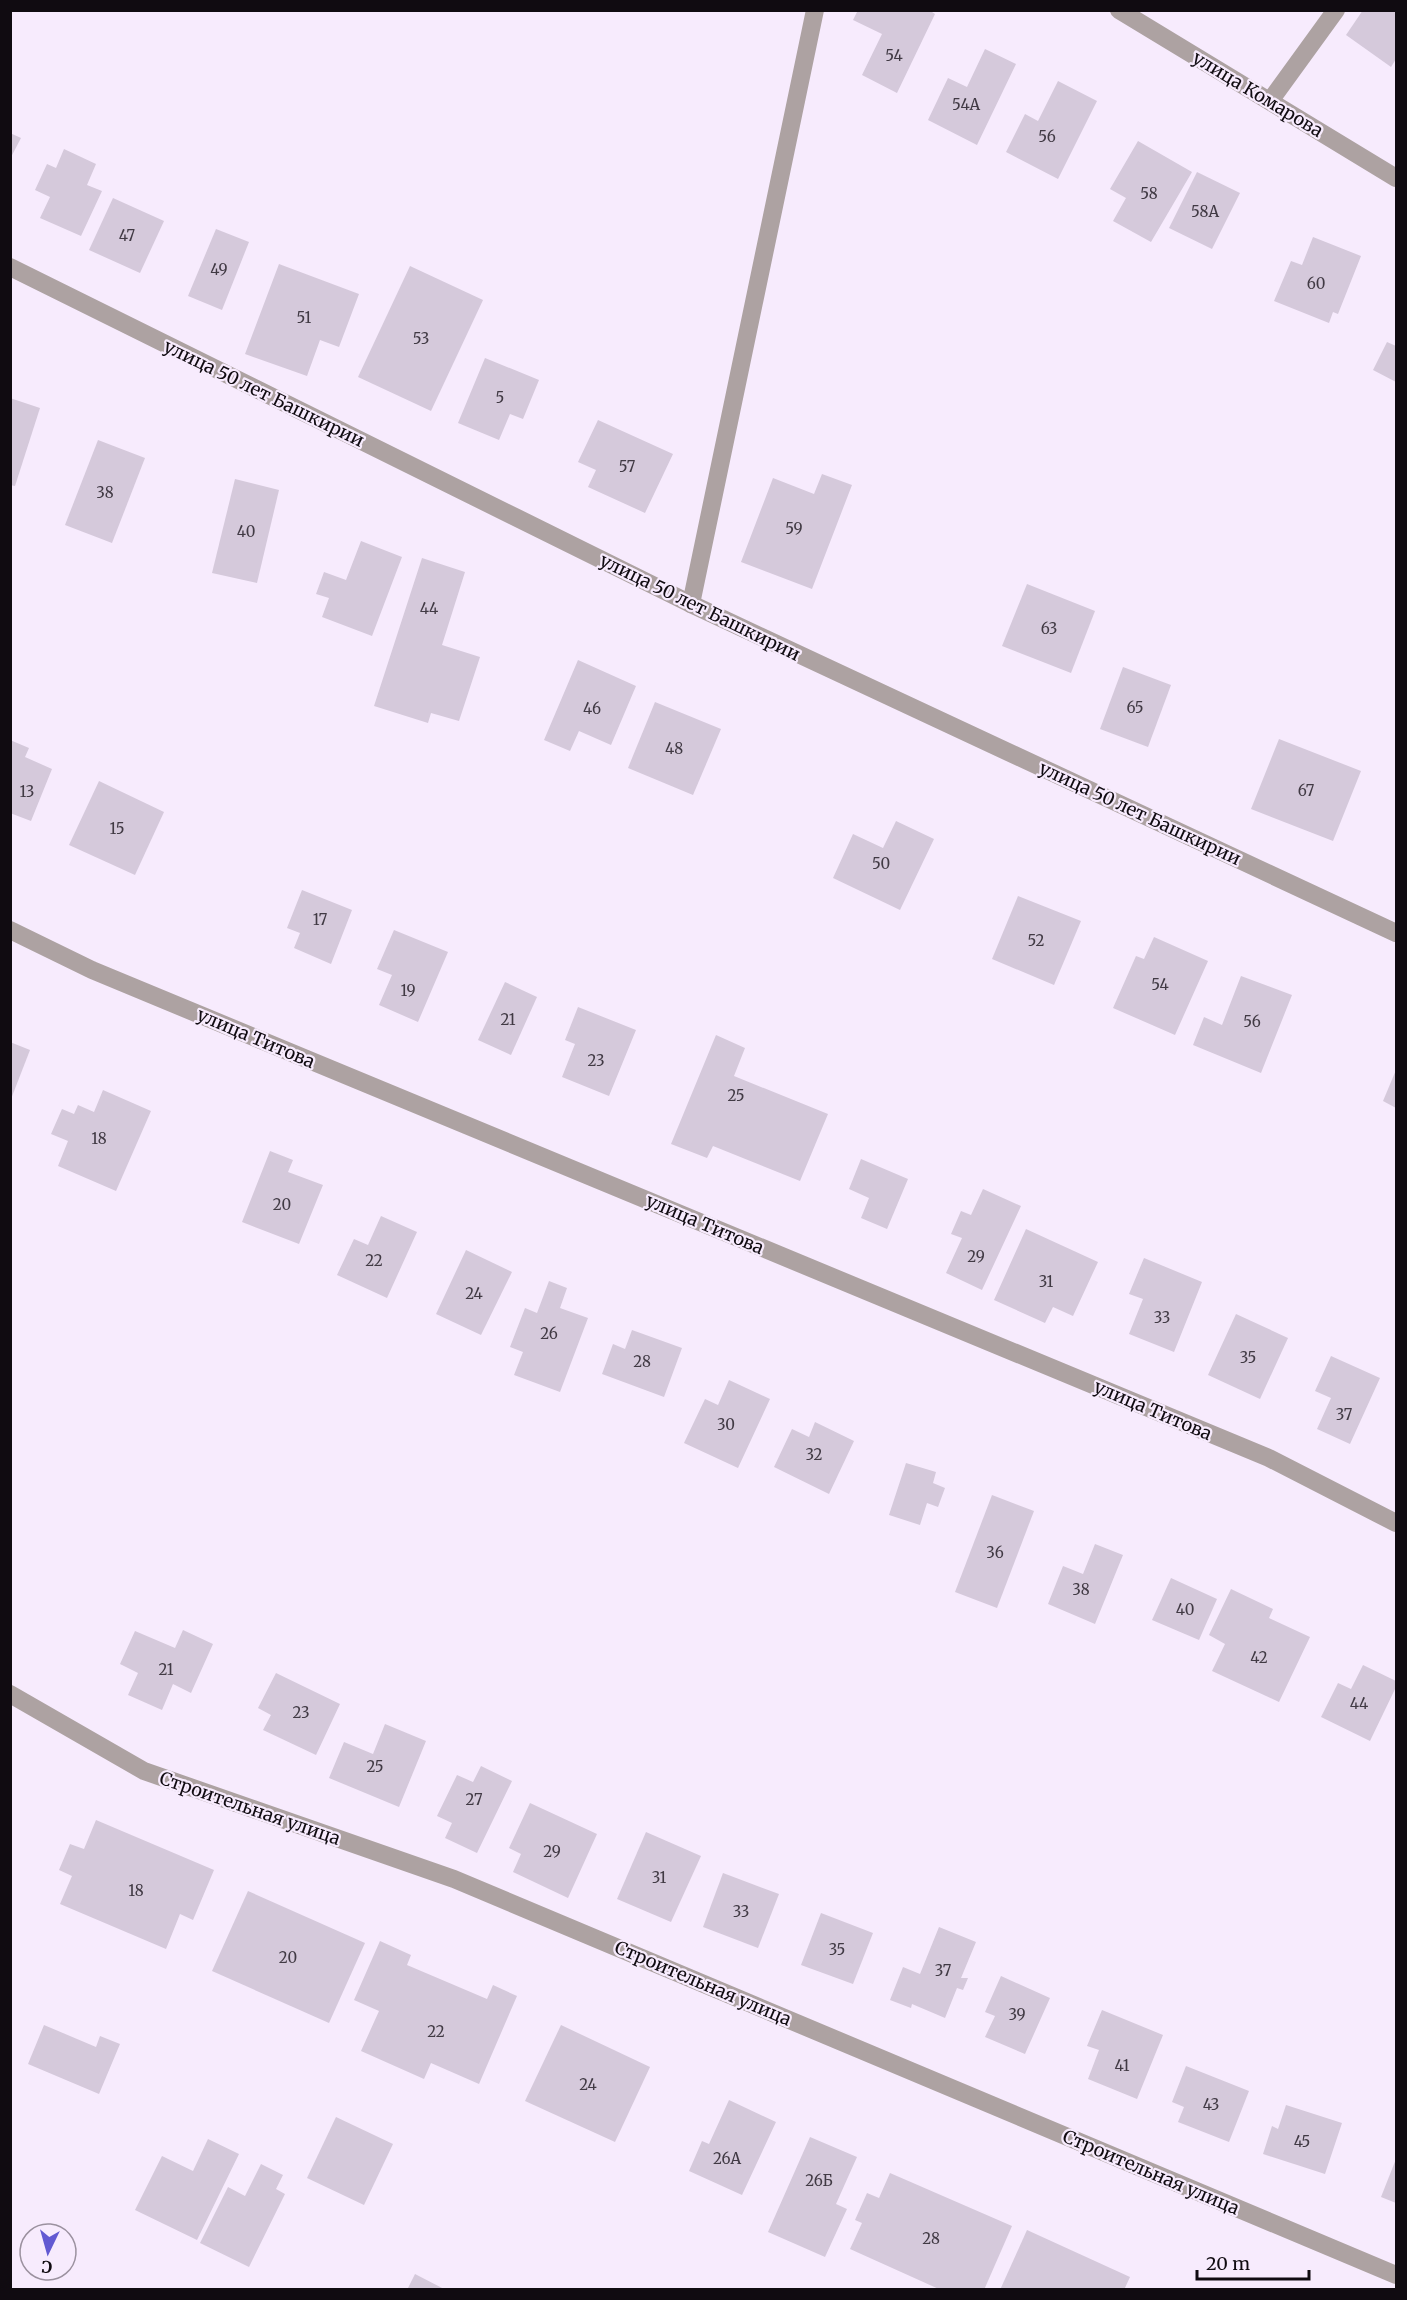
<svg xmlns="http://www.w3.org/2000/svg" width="1407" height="2300" viewBox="0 0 1407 2300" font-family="Merriweather,serif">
<rect width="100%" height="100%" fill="#f7ebfd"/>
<g fill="#d5c9db">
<polygon points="858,10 929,10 935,14 897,93 862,75 882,34 853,20"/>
<polygon points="1363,10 1396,10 1396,59 1391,67 1346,35"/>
<polygon points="985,49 1016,64 977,145 928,120 948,78 967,87"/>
<polygon points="1058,81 1097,101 1058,179 1006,152 1025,114 1038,121"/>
<polygon points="10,133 21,138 10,159"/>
<polygon points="1138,141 1192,172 1151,242 1113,221 1126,198 1110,189"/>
<polygon points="64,149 96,164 87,185 102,191 81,236 40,218 50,197 35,190 47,164 56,168"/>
<polygon points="1197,172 1240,193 1212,249 1169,228"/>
<polygon points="113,198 164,221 140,273 89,250"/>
<polygon points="216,229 249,242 222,310 188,296"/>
<polygon points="1313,237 1361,256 1338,314 1333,312 1329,323 1274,301 1291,261 1302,265"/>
<polygon points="279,264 359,294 339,347 320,340 307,376 245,354"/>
<polygon points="410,266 483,300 431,411 358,377"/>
<polygon points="1387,342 1396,346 1396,382 1373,370"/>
<polygon points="485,358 539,380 523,419 510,414 499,440 458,423"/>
<polygon points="10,398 40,408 15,486 10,485"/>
<polygon points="598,420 673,454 645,513 588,487 596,470 578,462"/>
<polygon points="98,440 145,458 112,543 65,525"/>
<polygon points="822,474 852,485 812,589 741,562 773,478 814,494"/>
<polygon points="235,479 279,490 257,583 212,573"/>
<polygon points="361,541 402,557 372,636 322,617 329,598 316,594 324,572 346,580"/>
<polygon points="422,558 465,572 442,645 480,657 459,721 431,713 428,723 374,706"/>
<polygon points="1027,584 1095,611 1071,673 1002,646"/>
<polygon points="578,660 636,686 611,745 579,731 570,751 544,740"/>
<polygon points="1123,667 1171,685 1148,747 1100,729"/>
<polygon points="655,702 721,729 693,795 628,768"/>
<polygon points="1279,739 1361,771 1333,841 1251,809"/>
<polygon points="10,740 29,748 25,757 52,769 31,821 10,813"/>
<polygon points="99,781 164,812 135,875 69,845"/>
<polygon points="896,821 934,839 900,910 833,878 853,834 883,848"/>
<polygon points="302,890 352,910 331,964 294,948 300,933 287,928"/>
<polygon points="1018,896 1081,921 1054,985 992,959"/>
<polygon points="394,930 448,952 418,1022 379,1005 392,975 377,969"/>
<polygon points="1154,937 1208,961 1175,1035 1113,1008 1136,956 1144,959"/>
<polygon points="1241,976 1292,995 1261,1073 1193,1045 1204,1017 1222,1025"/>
<polygon points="505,982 537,997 511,1055 478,1040"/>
<polygon points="578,1007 636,1030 609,1096 562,1077 575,1044 565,1040"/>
<polygon points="716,1035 745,1048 734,1076 828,1114 800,1181 713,1146 707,1158 671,1144"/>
<polygon points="10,1042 30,1050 11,1099 10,1099"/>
<polygon points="1396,1070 1396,1108 1383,1101"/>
<polygon points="103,1090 151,1111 116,1191 58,1166 68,1141 51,1134 62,1109 74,1114 78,1105 94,1112"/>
<polygon points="270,1151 293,1160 288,1172 323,1185 299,1244 242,1222"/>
<polygon points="861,1159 908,1179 887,1229 861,1218 869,1198 849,1189"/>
<polygon points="983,1189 1021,1206 982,1290 946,1273 962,1238 951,1234 961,1211 971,1215"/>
<polygon points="381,1216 417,1232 387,1298 337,1275 354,1239 368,1245"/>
<polygon points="1026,1229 1098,1262 1073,1316 1053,1307 1045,1323 994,1300"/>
<polygon points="466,1250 512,1272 481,1335 436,1314"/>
<polygon points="1144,1258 1202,1282 1174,1352 1129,1334 1143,1299 1129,1294"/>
<polygon points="549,1281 567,1288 560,1308 588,1318 560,1392 514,1375 523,1352 510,1347 525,1308 537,1313"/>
<polygon points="1236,1314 1288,1338 1260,1399 1208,1375"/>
<polygon points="632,1330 682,1348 664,1397 602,1374 613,1344 625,1349"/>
<polygon points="1331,1356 1380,1378 1350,1444 1317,1429 1331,1398 1315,1391"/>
<polygon points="729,1380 770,1399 738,1468 684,1443 705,1399 718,1405"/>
<polygon points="815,1422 854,1441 829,1494 774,1467 792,1429 809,1437"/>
<polygon points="906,1463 936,1472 933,1483 945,1488 938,1507 927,1503 920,1525 889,1515"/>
<polygon points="992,1495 1034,1511 997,1608 955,1592"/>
<polygon points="1095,1544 1123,1555 1095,1624 1048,1604 1063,1566 1083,1574"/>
<polygon points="1171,1578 1217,1599 1199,1640 1152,1620"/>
<polygon points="1231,1589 1273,1609 1269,1618 1310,1637 1279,1702 1212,1671 1225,1644 1209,1635"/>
<polygon points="183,1630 213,1644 191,1693 173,1684 162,1710 128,1695 138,1673 120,1664 135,1631 175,1648"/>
<polygon points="1363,1665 1396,1681 1396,1687 1370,1741 1321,1717 1338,1683 1351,1689"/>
<polygon points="276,1673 340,1704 316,1755 263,1730 271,1715 258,1708"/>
<polygon points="385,1724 426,1741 399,1807 329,1778 344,1742 373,1754"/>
<polygon points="481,1766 512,1781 477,1853 445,1838 452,1823 437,1816 457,1775 473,1782"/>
<polygon points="530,1803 597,1834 568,1898 513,1872 521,1854 509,1848"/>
<polygon points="96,1820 214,1870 193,1920 180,1914 166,1949 60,1904 72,1876 59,1870 70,1844 84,1849"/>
<polygon points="646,1832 701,1856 671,1922 617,1899"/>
<polygon points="723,1873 779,1894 758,1948 703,1927"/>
<polygon points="248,1891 365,1943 329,2023 212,1971"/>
<polygon points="821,1913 873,1933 853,1984 801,1965"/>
<polygon points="939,1927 976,1942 961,1978 968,1978 963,1990 957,1988 945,2018 912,2004 911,2008 890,2000 903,1967 920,1974"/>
<polygon points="380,1941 411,1955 407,1965 487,1999 493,1985 517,1996 479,2084 431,2063 424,2079 361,2051 379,2011 354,2000"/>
<polygon points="1001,1976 1050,1998 1025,2054 985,2037 995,2016 985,2012"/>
<polygon points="1102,2010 1163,2035 1137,2099 1088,2079 1099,2050 1087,2046"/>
<polygon points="44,2025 96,2047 100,2036 120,2044 99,2094 28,2064"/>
<polygon points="561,2025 650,2067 615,2142 525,2101"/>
<polygon points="1186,2066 1249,2091 1229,2142 1178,2122 1184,2107 1172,2102"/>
<polygon points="729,2100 776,2122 742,2195 689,2171 702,2141 709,2144"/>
<polygon points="1286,2105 1342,2123 1325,2174 1263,2154 1272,2126 1278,2129"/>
<polygon points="336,2117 393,2144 364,2205 307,2178"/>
<polygon points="810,2137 857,2157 836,2204 847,2209 825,2257 768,2232"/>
<polygon points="208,2139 239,2154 197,2240 135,2210 162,2156 193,2171"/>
<polygon points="1396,2159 1396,2203 1381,2197"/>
<polygon points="261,2164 283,2175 276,2189 285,2194 249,2267 200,2243 228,2187 245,2196"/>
<polygon points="890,2173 1012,2226 984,2290 941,2290 850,2249 862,2223 855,2220 867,2193 879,2198"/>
<polygon points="1027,2230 1130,2277 1124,2290 1000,2290"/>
<polygon points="415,2274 446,2290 407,2290"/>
</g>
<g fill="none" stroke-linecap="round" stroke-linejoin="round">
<g stroke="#ada2a2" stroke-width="18">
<polyline points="1119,10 1396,178"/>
<polyline points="1270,101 1336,10"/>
<polyline points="10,267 691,604 1396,933"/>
<polyline points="691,604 815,10"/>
<polyline points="10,930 92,970 1269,1458 1396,1523"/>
<polyline points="10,1694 144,1771 454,1879 1396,2275"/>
</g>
</g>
<g text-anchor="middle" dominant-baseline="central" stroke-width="4.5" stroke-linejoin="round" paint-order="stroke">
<g font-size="15" fill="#413a44">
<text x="894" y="55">54</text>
<text x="966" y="104">54А</text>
<text x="1047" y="136">56</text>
<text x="1149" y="193">58</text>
<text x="1205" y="211">58А</text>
<text x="127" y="235">47</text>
<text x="219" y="269">49</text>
<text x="1316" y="283">60</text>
<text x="304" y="317">51</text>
<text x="421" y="338">53</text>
<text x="500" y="397">5</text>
<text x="627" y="466">57</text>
<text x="105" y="492">38</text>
<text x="794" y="528">59</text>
<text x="246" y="531">40</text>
<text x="429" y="608">44</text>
<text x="1049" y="628">63</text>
<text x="1135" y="707">65</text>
<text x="592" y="708">46</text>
<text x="674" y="748">48</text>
<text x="1306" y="790">67</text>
<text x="27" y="791">13</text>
<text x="117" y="828">15</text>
<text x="881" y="863">50</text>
<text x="320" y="919">17</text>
<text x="1036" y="940">52</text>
<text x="1160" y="984">54</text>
<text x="408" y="990">19</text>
<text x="508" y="1019">21</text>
<text x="1252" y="1021">56</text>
<text x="596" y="1060">23</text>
<text x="736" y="1095">25</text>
<text x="99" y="1138">18</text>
<text x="282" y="1204">20</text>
<text x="976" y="1256">29</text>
<text x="374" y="1260">22</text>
<text x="1046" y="1281">31</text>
<text x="474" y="1293">24</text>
<text x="1162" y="1317">33</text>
<text x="549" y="1333">26</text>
<text x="1248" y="1357">35</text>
<text x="642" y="1361">28</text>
<text x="1344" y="1414">37</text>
<text x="726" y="1424">30</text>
<text x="814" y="1454">32</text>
<text x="995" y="1552">36</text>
<text x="1081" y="1589">38</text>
<text x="1185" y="1609">40</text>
<text x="1259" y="1657">42</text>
<text x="166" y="1669">21</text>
<text x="1359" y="1703">44</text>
<text x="301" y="1712">23</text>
<text x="375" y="1766">25</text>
<text x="474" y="1799">27</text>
<text x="552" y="1851">29</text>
<text x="659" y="1877">31</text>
<text x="136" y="1890">18</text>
<text x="741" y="1911">33</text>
<text x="837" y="1949">35</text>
<text x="288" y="1957">20</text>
<text x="943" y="1970">37</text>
<text x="1017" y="2014">39</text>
<text x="436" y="2031">22</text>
<text x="1122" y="2065">41</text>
<text x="588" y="2084">24</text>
<text x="1211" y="2104">43</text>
<text x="1302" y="2141">45</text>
<text x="727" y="2158">26А</text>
<text x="819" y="2180">26Б</text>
<text x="931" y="2238">28</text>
</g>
<g font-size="18" fill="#100b11" stroke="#f7ebfd">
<text transform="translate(1258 94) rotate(31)">улица Комарова</text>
<text transform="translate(264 393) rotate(26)">улица 50 лет Башкирии</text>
<text transform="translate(700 607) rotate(26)">улица 50 лет Башкирии</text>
<text transform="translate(1140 813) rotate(25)">улица 50 лет Башкирии</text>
<text transform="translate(256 1038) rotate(23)">улица Титова</text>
<text transform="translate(705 1224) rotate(23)">улица Титова</text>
<text transform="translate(1153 1410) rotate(23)">улица Титова</text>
<text transform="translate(250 1808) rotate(19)">Строительная улица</text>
<text transform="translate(703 1983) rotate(23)">Строительная улица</text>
<text transform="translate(1151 2172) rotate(23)">Строительная улица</text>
</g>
</g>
<rect width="1407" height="2300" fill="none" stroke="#100b11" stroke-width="24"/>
<g transform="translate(48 2252) rotate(185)"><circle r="28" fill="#f7ebfd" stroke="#9b919f" stroke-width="1.5"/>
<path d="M0-4.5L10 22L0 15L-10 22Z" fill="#6259d2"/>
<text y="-9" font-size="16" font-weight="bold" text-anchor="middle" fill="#100b11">С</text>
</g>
<path d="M1197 2270v9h112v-9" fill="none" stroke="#100b11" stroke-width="3"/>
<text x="1206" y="2270" font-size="18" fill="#100b11" stroke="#f7ebfd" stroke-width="4.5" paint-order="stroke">20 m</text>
</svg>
